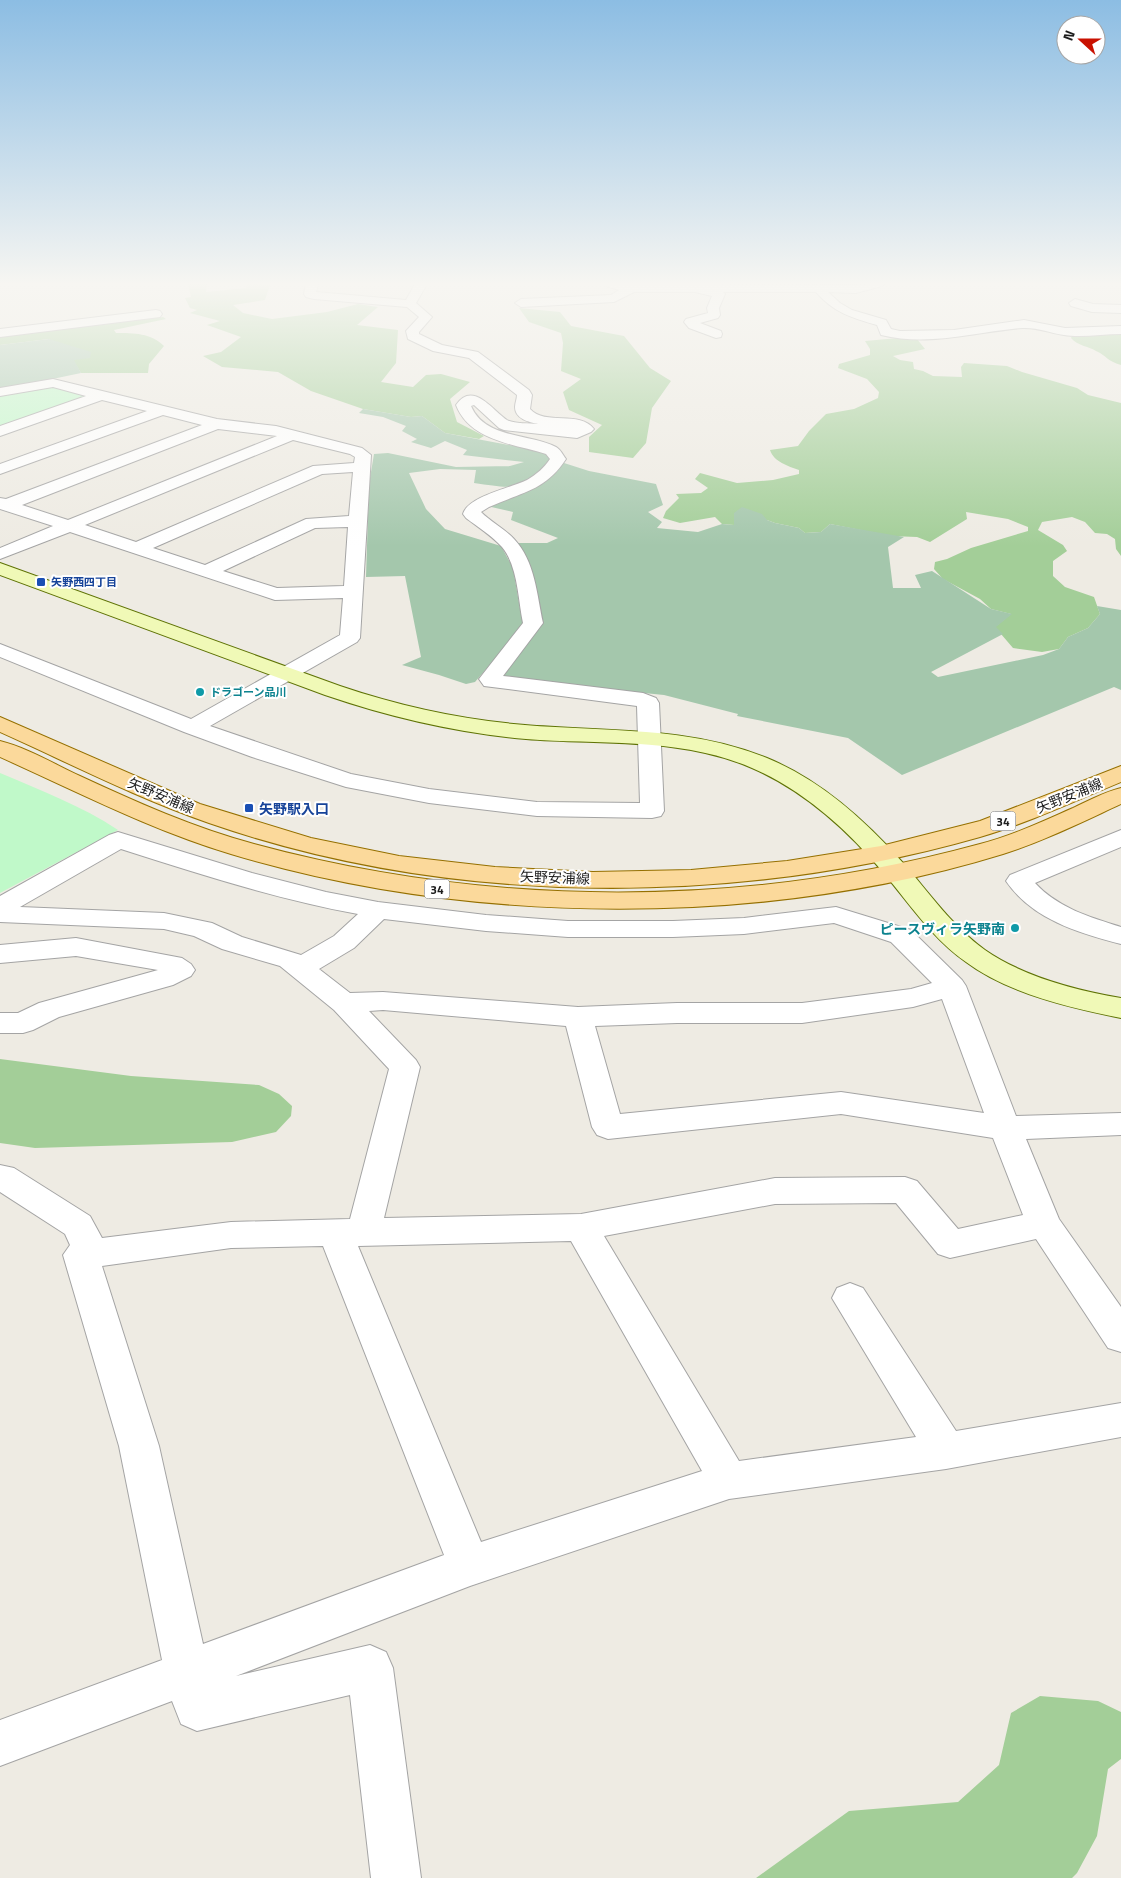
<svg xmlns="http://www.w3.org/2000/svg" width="1121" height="1878" viewBox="0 0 1121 1878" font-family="'Titillium Web','Noto Sans JP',sans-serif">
<rect width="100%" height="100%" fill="#eeebe3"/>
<g fill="#a3ce98">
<polygon points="188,284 207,284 206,292 246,288 247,284 270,285 265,300 233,305 243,313 272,319 327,312 358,304 378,307 357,325 398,330 396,363 381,382 413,387 426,375 441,374 470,382 450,399 457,422 484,436 479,439 445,433 422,416 411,417 363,409 311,391 278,372 222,367 203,356 221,352 241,337 207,325 220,321 190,313 197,310 190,308 185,298 191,297"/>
<polygon points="519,308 560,312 571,326 624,336 650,368 671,381 652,408 646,443 633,458 589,452 589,437 602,425 569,410 563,392 581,379 561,371 563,343 561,333 529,322"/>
<path d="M163 317 166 319 114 330 116 333C134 333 151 333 164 346L149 364 148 373H81L73 360 49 339 0 345V337Z"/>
<path d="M1121 331V365C1107 361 1107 356 1096 351 1088 346 1078 346 1071 338L1072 336Z"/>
<path d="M909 337 917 339 925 349 893 356 900 360 913 362 914 369 923 371 933 376 962 377 961 367 964 363 1007 366 1022 372 1077 388 1088 395 1121 403V556L1116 549 1115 539 1107 534 1095 533 1085 522 1072 517 1042 522 1038 530 1063 545 1067 551 1053 561V576L1065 587 1094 597 1100 614 1088 628 1068 637 1059 649 1042 652 1013 648 995 627 1011 614 991 609 980 599 943 579 934 569 935 562 947 559 971 548 1028 531V527L1008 519 966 512 967 519 930 542 917 537 891 536 830 524 821 532 805 533 799 528 775 523 767 520 734 525 722 524 715 517 680 523 663 518 666 511 679 498 676 494 701 493 708 488 695 479 700 473 737 483 773 480 799 474V470C788 466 774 462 770 450L798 446 809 431 826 414 854 409 878 398 879 392 867 379 838 368 839 364 870 355V349L865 341Z"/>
<polygon points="0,1059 131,1076 259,1085 279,1094 292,1106 291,1116 276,1132 232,1142 35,1148 0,1143"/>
<polygon points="1040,1696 1098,1701 1121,1712 1121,1759 1108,1769 1097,1836 1077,1873 1072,1878 756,1878 849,1811 958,1802 999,1765 1011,1713"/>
</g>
<g fill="#a4c7ac">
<polygon points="49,339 91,352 90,358 74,360 81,373 0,390 0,345"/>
<path d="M363 409 411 417 422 416 445 433 536 450 549 456V463C522 493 511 488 474 483L476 470 440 469 409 473 426 509 445 529 501 546 513 568 523 626 475 682 466 684 439 675 402 665 421 657 405 576 366 577 369 484 374 454 388 453 456 467 510 466 524 462 463 455 467 450 445 441 431 448 411 442 417 439 402 431 406 426 383 417 359 413Z"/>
<path d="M564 463 589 471 656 484 663 505 648 512 662 522 657 528 698 532 722 524 734 525V513L742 507 762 514 767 520 775 523 799 528 805 533 821 532 830 524 904 537 888 547 893 588H921L915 575 932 571 991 609 1012 614 996 627 1003 634 931 672 938 677 1043 655 1059 649 1068 637 1088 628 1100 614 1097 606 1121 610V690L1114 687 902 775 848 738 737 716 738 714 664 695 504 679 499 675 536 626 528 571 518 543H547L558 538 511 520 513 512 487 506C516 494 543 486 564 463Z"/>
</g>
<g fill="#c0f9c9">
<polygon points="54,387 87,395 86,398 0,428 0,395"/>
<path d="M0 773C40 790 82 806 118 830L0 893Z"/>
</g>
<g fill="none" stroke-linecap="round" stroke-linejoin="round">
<defs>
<g id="street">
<path d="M306 284H318L316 292 406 300 415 284H427L416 303 432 317 419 332V334L442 345 478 352 529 390 532 395 530 409C545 426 580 410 594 429L591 432 577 438 504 430 499 428 474 405 471 406C485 439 529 433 556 447 560 449 563 455 566 459 545 491 522 492 489 507L481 512C491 522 505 529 514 539 535 561 537 595 543 623L503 676 643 693 656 698 659 703 664 811 661 816 652 818 537 816 429 803 346 787 252 757 184 732 0 657V644L191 719 340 635 343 598 275 600 70 532 0 559V548L53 526 0 509V498L6 499 202 425 163 415 0 474V464L147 411 102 400 0 436V426L86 396 53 387 0 396V388L53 379 217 419 276 426 362 448 371 455 360 638 357 642 210 726 351 774 429 789 537 802 640 803 637 706 492 687 484 686 479 679 523 623C518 600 518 566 502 547 492 536 478 527 466 518L463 514C468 496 511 488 527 480 537 474 544 468 550 459L546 454C514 444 470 441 456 405 473 380 493 411 507 420 514 424 529 423 538 424 529 422 515 419 515 407 515 403 517 399 517 395L469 358 433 351 408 339 406 331 419 317 407 307 314 299 306 297 304 294ZM218 429 277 436 68 520 22 505ZM293 440 350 454 355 457 354 463 313 466 136 542 85 525ZM353 472 349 516 306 519 205 565 153 548 322 474ZM348 527 344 586 277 588 223 571 315 528Z"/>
<path d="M604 284 856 285 884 284 882 286 856 293 828 292 840 303 852 310 886 320 891 329 900 331 954 330 1024 320 1065 328 1121 326V334C1103 334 1081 338 1064 335 1050 333 1037 327 1022 328 975 332 929 347 881 335L877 325C852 318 833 312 816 292H723L725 294 719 308 720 315 718 318 700 323 721 331 722 334 721 337 716 338 689 328 684 322 686 319 708 313 707 308 712 296 695 292H634L614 302 521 307 515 303 521 299 611 295 619 290 606 286Z"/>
<polygon points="1075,299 1093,304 1121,305 1121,313 1092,312 1071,306 1069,303"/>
<polygon points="156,310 160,311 162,314 160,317 0,337 0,329"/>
<path d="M1121 830V847L1035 883C1058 908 1090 917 1121 927V944C1078 933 1032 919 1006 881L1010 875Z"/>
<path d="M118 832 252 873 326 892 378 902 486 915 568 921H673L744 918 836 907 911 930 962 980 966 986 1016 1116 1121 1113V1135L1026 1139 1059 1219 1121 1307V1352L1108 1348 1036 1239 950 1258 938 1254 896 1203 775 1204 604 1236 739 1461 916 1437 832 1298 837 1288 850 1283 863 1288 956 1431 1121 1403V1437L946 1469 729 1499 470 1586 236 1676 370 1645 386 1652 393 1668 421 1878H371L350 1695 197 1731 181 1724 172 1701 0 1766V1720L162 1660 119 1446 63 1255 70 1245 65 1234 0 1192V1165L14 1168 90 1216 102 1238 231 1222 350 1219 389 1069 334 1010 280 966 222 949 194 936 164 929 0 922V896L109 835ZM121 849C199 874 277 899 358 914L334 936 301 955 242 937 212 923 164 913 20 907ZM384 919 486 931 568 937H673L744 934 834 923 891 942 932 983 911 989 802 1003H677L578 1007 383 992 350 993 319 969 354 948ZM942 999 984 1113 841 1092 620 1114 595 1026 677 1023H802L913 1007ZM383 1010 566 1026 592 1127 597 1135 608 1139 841 1114 993 1138 1023 1215 958 1229 917 1181 905 1177 775 1178 581 1214 384 1218 420 1067 416 1060 369 1011ZM571 1241 702 1471 481 1542 358 1246ZM323 1246 444 1555 203 1644 159 1446 102 1266 231 1248Z"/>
<polygon points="76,938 182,958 191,964 195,970 191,976 173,985 59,1017 33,1030 23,1033 0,1033 0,1013 18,1013 39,1003 158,970 76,956 0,963 0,945"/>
</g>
<path id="secondary" d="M0 563 340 686C399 706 463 720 525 725 607 732 689 726 767 758 821 780 866 821 904 864 930 894 953 927 985 950 1024 977 1075 990 1121 998V1018C1071 1008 1007 993 966 962 934 940 911 906 887 877 850 832 805 791 752 768 681 737 602 745 526 739 459 733 389 717 325 695L0 575Z"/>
<g id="primary">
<path d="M0 717 200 804 311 838 399 856 495 867 593 872 691 870 787 861 881 846 980 821 1121 766V782C1075 801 1028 823 980 837 735 907 450 907 209 823 137 798 69 763 0 732Z"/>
<path d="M0 741C28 748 54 764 80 776 136 802 194 828 254 844 490 908 744 909 980 844 1012 836 1043 821 1073 808 1088 801 1104 792 1121 788V804C1082 822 1044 841 1003 854 763 928 471 926 231 854 151 830 76 791 0 757Z"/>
</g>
</defs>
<use href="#street" stroke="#a4a4a4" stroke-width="2"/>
<use href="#secondary" stroke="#5f7305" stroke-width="2"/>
<use href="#primary" stroke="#957001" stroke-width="2"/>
<use href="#street" fill="#fff" fill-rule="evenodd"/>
<use href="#secondary" fill="#f0f9b7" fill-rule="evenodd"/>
<use href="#primary" fill="#fbd99b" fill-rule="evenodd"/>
</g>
<linearGradient id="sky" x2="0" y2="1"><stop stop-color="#8cbde3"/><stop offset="0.52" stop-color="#f7f6f2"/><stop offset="1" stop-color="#f7f6f2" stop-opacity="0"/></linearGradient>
<rect width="1121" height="546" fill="url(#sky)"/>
<g fill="#1a4fb4" stroke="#fff" stroke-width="2">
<rect x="36" y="577" width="10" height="10" rx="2.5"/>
<rect x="244" y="803" width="10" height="10" rx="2.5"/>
</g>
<g fill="#0f9aa8" stroke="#fff" stroke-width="2">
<circle cx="200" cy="692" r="5"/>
<circle cx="1015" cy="928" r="5"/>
</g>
<g text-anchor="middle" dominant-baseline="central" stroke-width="4" stroke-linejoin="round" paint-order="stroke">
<g font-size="11" font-weight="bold" fill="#164399" stroke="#fff" text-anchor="start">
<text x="51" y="582">矢野西四丁目</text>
</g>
<g font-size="11" font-weight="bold" fill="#0d838f" stroke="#fff" text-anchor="start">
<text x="210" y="692">ドラゴーン品川</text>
</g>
<g fill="#fff" stroke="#616161" stroke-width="1">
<rect x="990.5" y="811.5" width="25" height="19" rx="4"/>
<rect x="424.5" y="879.5" width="25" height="19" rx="4"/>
</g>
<g font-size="12" font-weight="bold" fill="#1d1d1d">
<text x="1003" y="821">34</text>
<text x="437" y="889">34</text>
</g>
<g font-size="14" fill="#1d1d1d" stroke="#fff">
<text transform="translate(161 795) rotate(23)">矢野安浦線</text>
<text transform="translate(1069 795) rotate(-22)">矢野安浦線</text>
<text transform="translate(555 877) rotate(2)">矢野安浦線</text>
</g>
<g font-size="14" font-weight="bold" fill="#164399" stroke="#fff" text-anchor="start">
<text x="259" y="808">矢野駅入口</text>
</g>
<g font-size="14" font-weight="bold" fill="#0d838f" stroke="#fff" text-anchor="end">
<text x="1005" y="928">ピースヴィラ矢野南</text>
</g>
</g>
<g transform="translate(1081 40) rotate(291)"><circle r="24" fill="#ffffff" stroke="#a5a5a5"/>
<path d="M0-4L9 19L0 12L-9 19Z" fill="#c91101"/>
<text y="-8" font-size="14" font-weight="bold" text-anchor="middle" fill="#1d1d1d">N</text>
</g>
</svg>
